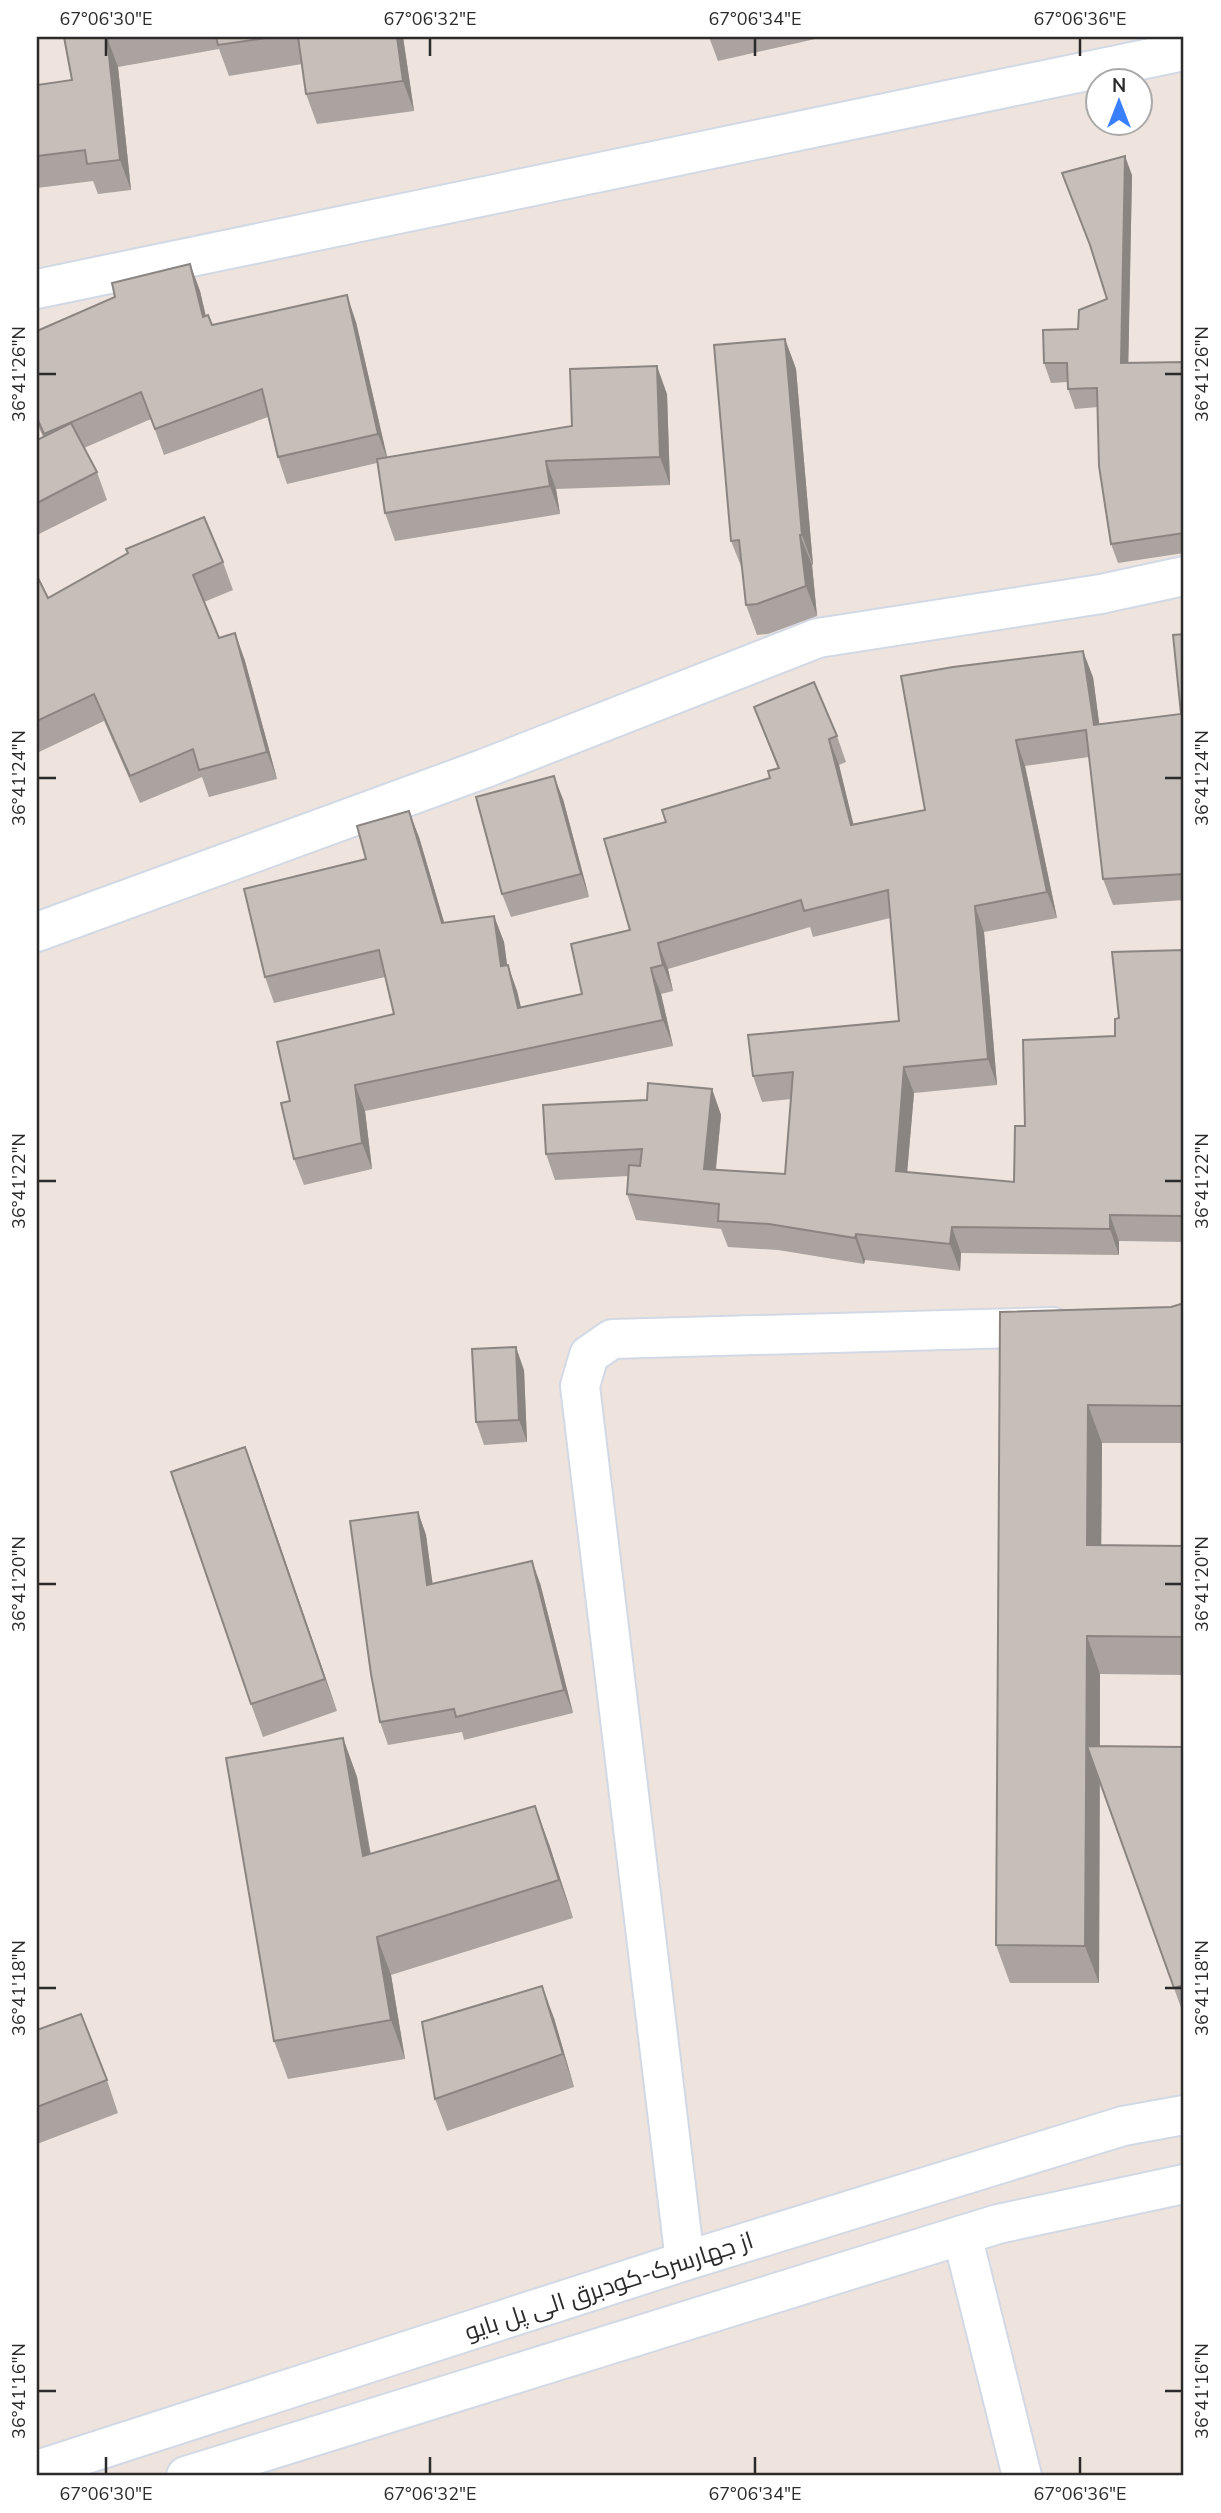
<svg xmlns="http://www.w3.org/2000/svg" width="1221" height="2513" viewBox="0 0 1221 2513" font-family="'Nunito Sans',Cairo,sans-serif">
<rect width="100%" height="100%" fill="#eee4dd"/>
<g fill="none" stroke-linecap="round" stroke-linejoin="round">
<defs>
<g id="minor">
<polyline points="37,289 1184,51"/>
<polyline points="37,932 483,769 818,638 1101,594 1184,576"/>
<polyline points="962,2235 1022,2476"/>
<polyline points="685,2261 580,1386 589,1355 612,1339 1053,1327"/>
<polyline points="37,2470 685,2261 1123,2126 1184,2115"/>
<polyline points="186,2476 998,2224 1184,2184"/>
</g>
</defs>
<use href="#minor" stroke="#d2d9e5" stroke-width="42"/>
<use href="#minor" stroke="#fff" stroke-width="38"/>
</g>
<g fill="#aaa39f">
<polygon points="64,37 403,37 414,111 317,124 306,94 302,64 229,76 219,49 118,67 131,190 98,194 93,181 37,188 37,85 72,80"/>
<polygon points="709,37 824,37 718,61"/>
<polygon points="1132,175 1128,363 1184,362 1184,553 1118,563 1111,544 1098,407 1075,409 1068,389 1068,382 1051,383 1044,363 1107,299 1092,252"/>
<polygon points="190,264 200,291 206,316 212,325 356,322 387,457 572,426 667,394 670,485 556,489 560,514 395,541 385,513 377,463 287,484 278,457 268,417 164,455 151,419 84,448 97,472 107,500 37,535 37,440 43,437 37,423 37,331"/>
<polygon points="785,339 796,369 813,565 812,565 817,616 768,634 757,635 746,605 743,571 731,541"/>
<polygon points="223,562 233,590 204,602 219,638 235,633 245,661 277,779 209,797 202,777 140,803 104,721 37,753 37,576 48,598"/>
<polygon points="1184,634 1184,900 1113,905 1103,879 1089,757 1025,766 1057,918 984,932 997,1085 914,1093 907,1172 1014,1182 1025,1126 1115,1036 1119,1018 1184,950 1184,1242 1119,1241 1119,1255 961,1253 960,1271 865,1260 864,1264 778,1250 728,1247 721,1229 636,1220 627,1194 628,1176 555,1180 546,1154 647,1100 712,1089 721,1115 716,1170 785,1174 791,1099 762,1102 753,1076 899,1021 890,918 813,937 810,927 668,969 673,991 661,994 673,1046 365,1111 372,1169 304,1185 294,1159 290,1101 394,1014 385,977 274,1003 265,977 366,859 419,837 444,923 494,916 504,942 507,965 517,991 521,1007 582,994 630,930 666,822 770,778 778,769 754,707 837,736 846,762 839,765 853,824 925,810 1093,677 1099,724 1181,714"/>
<polygon points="563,799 589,897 511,917 502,894"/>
<polygon points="1184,1301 1184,1443 1102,1443 1101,1545 1184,1546 1184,1675 1100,1674 1100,1746 1184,1747 1184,2016 1100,1782 1099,1983 1010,1983 996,1945 1000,1312 1171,1307 1181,1304"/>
<polygon points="524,1370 527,1442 484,1445 476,1422"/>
<polygon points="245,1447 337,1711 263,1737 251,1704"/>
<polygon points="418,1512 426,1535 432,1584 540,1583 573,1713 464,1740 462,1732 388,1745 380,1722"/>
<polygon points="343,1738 357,1777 371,1854 549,1844 573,1918 391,1975 405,2059 288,2079 274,2041"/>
<polygon points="554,2018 574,2087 447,2131 435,2099"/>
<polygon points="37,2030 107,2080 118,2113 37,2144"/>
</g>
<g fill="#8b8582">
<polygon points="107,37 118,67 131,190 120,160"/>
<polygon points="397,37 403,37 414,111 403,81"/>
<polygon points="1125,156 1132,175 1128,382 1121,363"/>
<polygon points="190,264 200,291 212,344 203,317"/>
<polygon points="347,295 356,322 388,461 378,434"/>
<polygon points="785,339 796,369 813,565 802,535"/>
<polygon points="657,366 667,394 670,485 660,457"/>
<polygon points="546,461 556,489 560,514 550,486"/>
<polygon points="800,535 812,565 817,616 806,586"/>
<polygon points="235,633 245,661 277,779 267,752"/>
<polygon points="1083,651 1093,677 1103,751 1094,725"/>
<polygon points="829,739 839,765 860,851 851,825"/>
<polygon points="1016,740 1025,766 1057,918 1047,892"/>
<polygon points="554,776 563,799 589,897 581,874"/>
<polygon points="409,811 419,837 452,949 442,923"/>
<polygon points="975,906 984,932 997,1085 988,1059"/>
<polygon points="494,916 504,942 511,993 501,966"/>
<polygon points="658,943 668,969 673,991 663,965"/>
<polygon points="508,965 517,991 527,1034 518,1008"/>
<polygon points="651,968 661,994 673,1046 663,1020"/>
<polygon points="904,1067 914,1093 905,1197 896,1171"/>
<polygon points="355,1085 365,1111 372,1169 362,1143"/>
<polygon points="712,1089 721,1115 713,1195 704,1169"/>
<polygon points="1110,1215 1119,1241 1119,1255 1110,1229"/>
<polygon points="952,1227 961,1253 960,1271 950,1244"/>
<polygon points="856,1234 865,1260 864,1264 855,1238"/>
<polygon points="516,1347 524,1370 527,1442 519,1420"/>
<polygon points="1088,1405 1102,1443 1101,1582 1087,1545"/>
<polygon points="245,1447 257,1479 337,1711 325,1679"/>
<polygon points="418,1512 426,1535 436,1608 427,1585"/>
<polygon points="532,1561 540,1583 573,1713 564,1690"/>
<polygon points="1087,1636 1100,1674 1099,1983 1085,1946"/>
<polygon points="343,1738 357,1777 377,1894 363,1856"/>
<polygon points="535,1806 549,1844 573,1918 559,1880"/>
<polygon points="377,1937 391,1975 405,2059 391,2020"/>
<polygon points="542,1986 554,2018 574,2087 563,2054"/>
</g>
<g fill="#c6beb9" stroke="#8b8582" stroke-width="2">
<polygon points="64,37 107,37 120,160 87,164 85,150 37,156 37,85 72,80"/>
<polygon points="216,37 273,37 218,45"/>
<polygon points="298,37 397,37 403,81 306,94"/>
<polygon points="1125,156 1121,363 1184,362 1184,533 1111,544 1099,466 1097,388 1068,389 1067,363 1044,363 1043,330 1078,329 1079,310 1107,299 1090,245 1062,173"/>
<polygon points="190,264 203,317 208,315 212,325 347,295 378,434 278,457 262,389 155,429 141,392 44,434 37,418 37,331 115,297 112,283"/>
<polygon points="785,339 802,535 800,535 806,586 757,604 746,605 739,540 731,541 714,345"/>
<polygon points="657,366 660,457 546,461 550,486 385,513 377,459 572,426 570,369"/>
<polygon points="71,423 97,472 37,503 37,440"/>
<polygon points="204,517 223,562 193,575 219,638 235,633 267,752 199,770 193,749 130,776 94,694 37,721 37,576 48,598 128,553 126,549"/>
<polygon points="1184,634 1184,874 1103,879 1086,730 1016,740 1047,892 975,906 988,1059 904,1067 896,1171 1014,1182 1015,1126 1025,1126 1023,1040 1115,1036 1115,1019 1119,1018 1112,952 1184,950 1184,1216 1110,1215 1110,1229 952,1227 950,1244 856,1234 855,1238 769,1224 718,1221 719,1204 627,1194 629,1165 640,1166 642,1149 546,1154 543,1105 647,1100 648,1083 712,1089 704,1169 785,1174 793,1072 753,1076 748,1035 899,1021 888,890 804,911 801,900 658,943 663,965 651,968 663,1020 355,1085 362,1143 294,1159 281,1103 290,1101 277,1042 394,1014 379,950 265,977 244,889 366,859 357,826 409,811 442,923 494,916 501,966 508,965 518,1008 582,994 571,944 630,930 604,839 666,822 662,810 770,778 768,771 779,768 754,707 814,682 837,736 829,739 851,825 925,810 901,676 953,667 1083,651 1094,725 1181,714 1173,635"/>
<polygon points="554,776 581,874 502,894 476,797"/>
<polygon points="1184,1301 1184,1406 1088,1405 1087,1545 1184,1546 1184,1637 1087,1636 1085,1946 996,1945 1000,1312 1171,1307 1181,1304"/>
<polygon points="516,1347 519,1420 476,1422 472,1349"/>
<polygon points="245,1447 325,1679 251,1704 171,1472"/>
<polygon points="418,1512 427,1585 532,1561 564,1690 456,1717 454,1709 380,1722 371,1674 350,1521"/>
<polygon points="343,1738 363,1856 535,1806 559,1880 377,1937 391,2020 274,2041 226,1758"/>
<polygon points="1087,1746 1184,1747 1184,1985 1174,1988"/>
<polygon points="542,1986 563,2054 435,2099 422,2022"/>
<polygon points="81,2014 107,2080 37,2107 37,2030"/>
</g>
<path fill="none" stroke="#2b2b2b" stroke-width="2.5" d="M106 38V56M430 38V56M755 38V56M1080 38V56M38 374H56M1165 374H1182M38 778H56M1165 778H1182M38 1181H56M1165 1181H1182M38 1584H56M1165 1584H1182M38 1988H56M1165 1988H1182M38 2391H56M1165 2391H1182M106 2457V2474M430 2457V2474M755 2457V2474M1080 2457V2474"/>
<g text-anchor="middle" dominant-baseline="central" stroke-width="5" stroke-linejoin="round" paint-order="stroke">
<g font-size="24" fill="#2b2b2b" stroke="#fff">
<text transform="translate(609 2286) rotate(-18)">از جهارسرک-کودبرق الی پل بایو</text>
</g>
</g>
<rect width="1221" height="2513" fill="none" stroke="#ffffff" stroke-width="77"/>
<g transform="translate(1119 102)"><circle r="33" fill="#ffffff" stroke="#aaaaaa" stroke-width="2"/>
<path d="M0-5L12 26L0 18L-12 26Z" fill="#397fff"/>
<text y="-10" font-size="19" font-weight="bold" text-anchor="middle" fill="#2b2b2b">N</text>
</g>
<rect x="38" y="38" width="1144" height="2436" fill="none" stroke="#2b2b2b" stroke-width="2.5"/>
<g font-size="18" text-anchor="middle" fill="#2b2b2b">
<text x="106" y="25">67°06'30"E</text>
<text x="430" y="25">67°06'32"E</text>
<text x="755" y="25">67°06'34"E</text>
<text x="1080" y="25">67°06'36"E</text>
<text transform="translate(19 374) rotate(-90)" y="6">36°41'26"N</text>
<text transform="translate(1202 374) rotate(-90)" y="6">36°41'26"N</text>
<text transform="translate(19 778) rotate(-90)" y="6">36°41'24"N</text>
<text transform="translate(1202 778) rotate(-90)" y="6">36°41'24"N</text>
<text transform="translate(19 1181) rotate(-90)" y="6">36°41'22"N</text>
<text transform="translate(1202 1181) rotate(-90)" y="6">36°41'22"N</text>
<text transform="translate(19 1584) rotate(-90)" y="6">36°41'20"N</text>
<text transform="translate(1202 1584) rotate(-90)" y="6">36°41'20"N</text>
<text transform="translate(19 1988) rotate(-90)" y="6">36°41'18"N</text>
<text transform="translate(1202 1988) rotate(-90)" y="6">36°41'18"N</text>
<text transform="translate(19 2391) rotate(-90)" y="6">36°41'16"N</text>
<text transform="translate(1202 2391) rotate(-90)" y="6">36°41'16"N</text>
<text x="106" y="2500">67°06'30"E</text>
<text x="430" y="2500">67°06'32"E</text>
<text x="755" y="2500">67°06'34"E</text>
<text x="1080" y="2500">67°06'36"E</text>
</g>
</svg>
